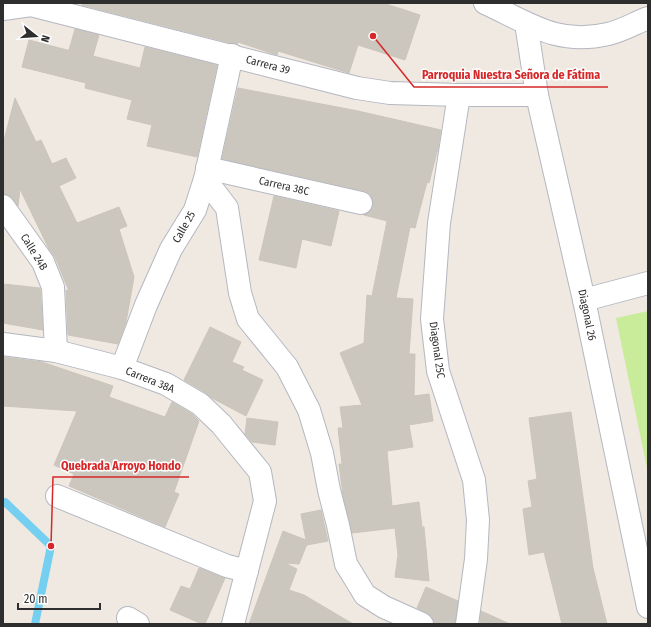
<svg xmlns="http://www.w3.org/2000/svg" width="651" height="627" viewBox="0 0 651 627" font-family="'Fira Sans Condensed',sans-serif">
<rect width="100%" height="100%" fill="#efe9e1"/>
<polygon fill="#c9ec9a" points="648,311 648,473 616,318"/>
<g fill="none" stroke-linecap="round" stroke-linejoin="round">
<polyline stroke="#75cff0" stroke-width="8" points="3,503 5,502 51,546 35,624"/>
</g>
<g fill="#cbc7bf" stroke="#cbc5ba">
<polygon points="82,3 383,3 420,15 405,60 358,45 349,73 278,51 277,55 238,42 237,44 231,43 82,5"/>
<polygon points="75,29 99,35 93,56 140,68 145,47 217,65 197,157 147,146 152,125 127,119 132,100 85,88 86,83 22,67 29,40 67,50 69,50"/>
<polygon points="238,88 358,111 441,130 438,148 429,183 427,182 415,228 410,227 396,298 413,299 409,354 415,354 414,396 429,394 433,421 409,425 413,447 387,451 392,506 419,502 422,527 424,527 429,581 395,577 398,555 395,528 352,533 343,495 339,464 342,464 338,428 343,428 340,407 362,405 340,353 364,343 367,295 372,296 387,221 364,215 370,211 373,205 373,200 370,194 364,191 222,159"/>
<polygon points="15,98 36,142 41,140 52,164 66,158 76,178 59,186 77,223 119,207 127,226 119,229 134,277 126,322 118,344 68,335 66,290 69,291 55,257 49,249 20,189 18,206 9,195 3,194 3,144"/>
<polygon points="274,196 339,211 331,246 302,239 296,268 259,260"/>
<polygon points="3,284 40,288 43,330 3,323"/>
<polygon points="210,327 241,342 232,362 244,367 242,370 263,380 246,416 212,398 206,393 184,380"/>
<polygon points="3,357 42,362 113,386 109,397 165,417 172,402 192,414 199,421 174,492 179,494 165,527 69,486 74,474 54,465 77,411 3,406"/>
<polygon points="571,412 593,568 607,624 562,624 544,552 529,555 523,509 532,507 528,481 537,479 529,418"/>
<polygon points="247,418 278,422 275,445 252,442 245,434"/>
<polygon points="321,510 328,541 307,545 307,544 299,564 285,563 297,569 289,590 304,595 353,624 249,624 283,531 306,540 301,514"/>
<polygon points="199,568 225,578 205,624 202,624 170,610 181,586 190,589"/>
<polygon points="426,587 458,601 455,624 434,624 432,616 417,608"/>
<polygon points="481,611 510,624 480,624"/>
</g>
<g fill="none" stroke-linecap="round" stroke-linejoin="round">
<defs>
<g id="minor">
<path d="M485 3C529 23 557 46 608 34 622 31 635 23 648 18"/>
<polyline points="3,9 31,5 357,88 390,93 459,95 537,95"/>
<polyline points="526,23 537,95 584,300 648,607"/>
<polyline points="459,95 439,223 432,319 438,371 474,480 478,520 476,559 467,624"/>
<polyline points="207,168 361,203"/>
<polyline points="205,179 227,208 240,293 248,319 287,367 309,410 322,453 329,490 338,525 346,564 365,595 384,607 422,624"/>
<polyline points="3,206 43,262 53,287 56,351"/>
<polyline points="584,300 648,283"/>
<polyline points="3,344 56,351 122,368 166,384 200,404 221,424 260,472 265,501 233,624"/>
<polyline points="122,368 146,305 171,249 195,210 205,179 232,55"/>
<polyline points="57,496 227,566 247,571"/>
<polyline points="128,618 138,624"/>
</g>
</defs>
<use href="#minor" stroke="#b4b7c1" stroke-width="24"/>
<use href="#minor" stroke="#fff" stroke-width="22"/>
</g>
<g text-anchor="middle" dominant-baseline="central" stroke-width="3" stroke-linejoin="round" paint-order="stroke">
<g font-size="11" fill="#2e2e2e" stroke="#fff">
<text transform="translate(268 65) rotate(15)">Carrera 39</text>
<text transform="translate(284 186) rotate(13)">Carrera 38C</text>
<text transform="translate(184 227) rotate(-60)">Calle 25</text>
<text transform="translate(34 252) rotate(58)">Calle 24B</text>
<text transform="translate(587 315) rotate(78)">Diagonal 26</text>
<text transform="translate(437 350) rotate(82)">Diagonal 25C</text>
<text transform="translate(150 380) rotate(22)">Carrera 38A</text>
</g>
</g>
<path fill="none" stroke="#d62828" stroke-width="1.5" d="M373 36L414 87H608M51 546L53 477H189"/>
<g fill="#d62828" stroke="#fff" stroke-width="1.5">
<circle cx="373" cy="36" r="4"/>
<circle cx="51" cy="546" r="4"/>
</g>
<g font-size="12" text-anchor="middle" font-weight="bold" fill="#d62828" stroke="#fff" stroke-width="3" stroke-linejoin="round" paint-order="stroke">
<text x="511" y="79">Parroquia Nuestra Señora de Fátima</text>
<text x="121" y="470">Quebrada Arroyo Hondo</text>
</g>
<rect width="651" height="627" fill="none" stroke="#2e2e2e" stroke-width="8"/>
<g transform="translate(36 36) rotate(107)" stroke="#ffffff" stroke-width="3" paint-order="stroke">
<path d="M0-3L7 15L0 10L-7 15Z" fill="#2e2e2e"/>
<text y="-6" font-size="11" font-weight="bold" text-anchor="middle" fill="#2e2e2e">N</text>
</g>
<path d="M18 603v6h82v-6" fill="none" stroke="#2e2e2e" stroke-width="2"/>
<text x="24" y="603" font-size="12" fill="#2e2e2e" stroke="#ffffff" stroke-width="3" paint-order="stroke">20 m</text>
</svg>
